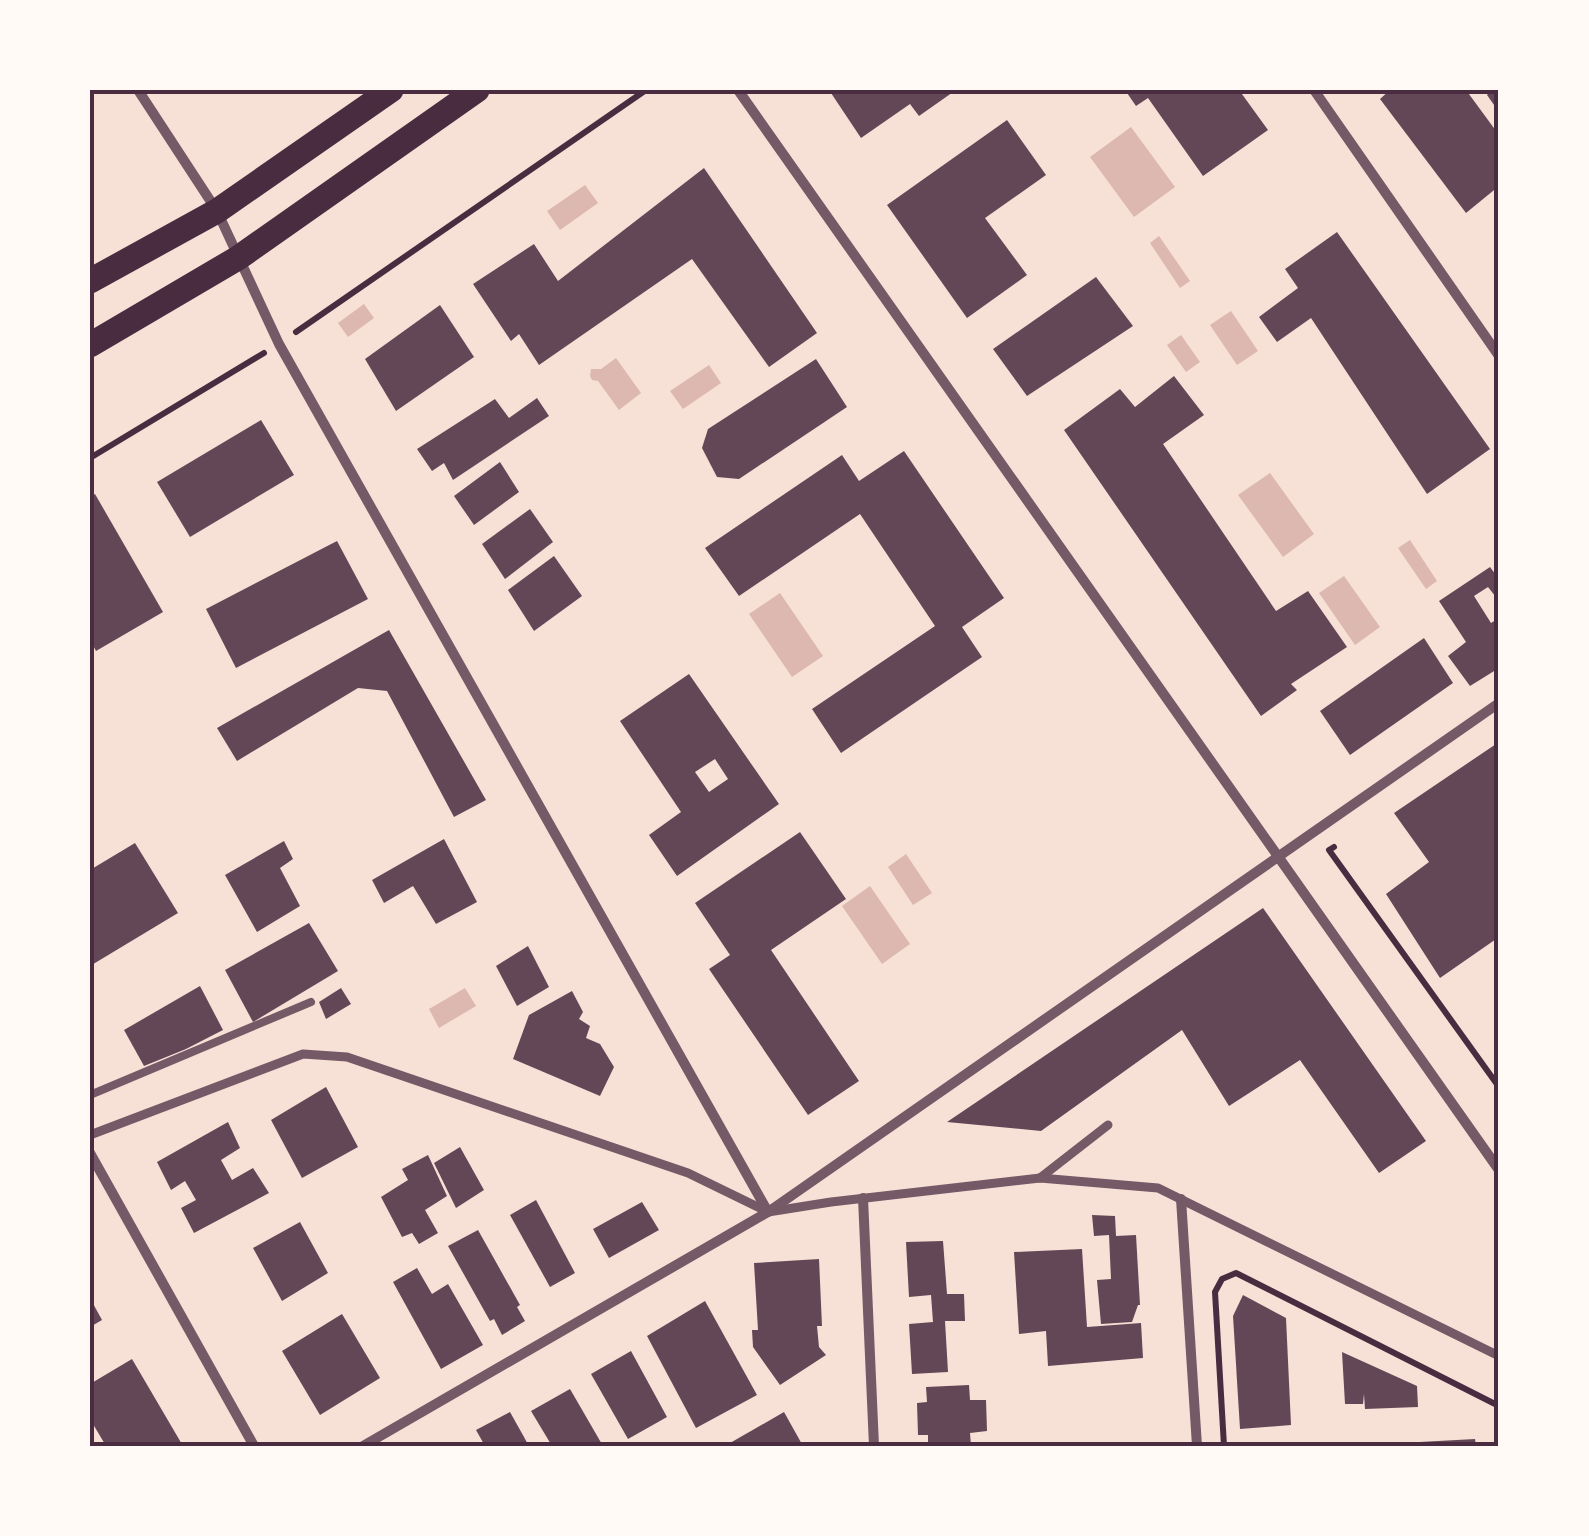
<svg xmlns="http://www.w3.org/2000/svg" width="1589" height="1536" viewBox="0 0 1589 1536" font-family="Literata,serif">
<rect width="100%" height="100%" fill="#f7e1d7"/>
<g fill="#dcb8b0">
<polygon points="1131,127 1175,187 1134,217 1090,157"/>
<polygon points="585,185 598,203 560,230 547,211"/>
<polygon points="1159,236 1190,281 1180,288 1150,243"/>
<polygon points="364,304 374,318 348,337 338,323"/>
<polygon points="1231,311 1258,351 1237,365 1210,325"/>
<polygon points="1181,335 1200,362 1186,372 1167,345"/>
<polygon points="616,358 641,393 619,410 598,381 592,380 590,376 591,369 601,369"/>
<polygon points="709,365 721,383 683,409 670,391"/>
<polygon points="1270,473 1314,534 1283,557 1238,495"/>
<polygon points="1410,540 1437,581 1426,589 1398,548"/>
<polygon points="1344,576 1380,627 1355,645 1319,593"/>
<polygon points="780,593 823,656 792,677 749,614"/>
<polygon points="906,854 932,893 913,905 888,867"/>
<polygon points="870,886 910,944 882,964 842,906"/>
<polygon points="465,988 476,1006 439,1028 429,1009"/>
</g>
<g fill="#644757" fill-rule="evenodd">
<polygon points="829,90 956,90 919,116 910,104 861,138"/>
<polygon points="1125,90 1239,90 1268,130 1203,176 1148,98 1136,106"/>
<polygon points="1390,90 1466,90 1499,135 1499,186 1466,213 1380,99"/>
<polygon points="1491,90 1499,90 1499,112 1487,95"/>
<polygon points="1007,120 1046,175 985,218 1027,275 967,318 887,205"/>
<polygon points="704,168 817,333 769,367 692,259 539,365 519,334 511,341 473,284 534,244 558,281"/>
<polygon points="1337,232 1490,449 1427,494 1311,318 1277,342 1259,317 1298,288 1285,269"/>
<polygon points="1096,277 1133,326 1027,396 993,349"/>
<polygon points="440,305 474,357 396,411 365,359"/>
<polygon points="816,359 847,407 739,479 717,477 702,448 708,429"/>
<polygon points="1174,376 1204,415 1163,444 1276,611 1308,591 1347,647 1291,684 1297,690 1261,716 1064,430 1120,389 1135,407"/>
<polygon points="537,398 549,416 453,480 444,463 432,471 417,449 495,399 509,418"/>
<polygon points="261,420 294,475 190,537 157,482"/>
<polygon points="904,451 1004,598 962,627 982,657 841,753 812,709 935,626 860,514 739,596 705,548 842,455 859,481"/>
<polygon points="500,462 519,492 474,525 454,496"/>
<polygon points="95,494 163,612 96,651 90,640 90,497"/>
<polygon points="530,509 553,542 505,579 482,544"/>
<polygon points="337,541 368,599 236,668 206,609"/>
<polygon points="554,556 582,596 534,631 508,590"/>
<polygon points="1490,567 1499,579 1499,601 1488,587 1474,596 1491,623 1499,618 1499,668 1470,686 1448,656 1466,642 1439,601"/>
<polygon points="389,630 486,800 454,817 387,691 358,688 237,761 217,728"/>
<polygon points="1424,638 1453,683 1350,755 1320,711"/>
<path d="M689 674 779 804 677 876 649 835 681 812 620 721ZM715 759 728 779 709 792 695 772Z"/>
<polygon points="1499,742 1499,937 1440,978 1386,894 1429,862 1394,813"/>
<polygon points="800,832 846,899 771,950 859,1081 808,1115 709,969 730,955 695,903"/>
<polygon points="444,839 477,902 436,924 413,886 384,903 372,880"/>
<polygon points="284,841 293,859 280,868 300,906 257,932 225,875"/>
<polygon points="135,843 178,913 90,966 90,870"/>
<polygon points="1263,908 1426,1141 1379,1173 1300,1060 1229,1106 1182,1030 1041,1131 947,1122"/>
<polygon points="309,923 338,971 253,1022 225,970"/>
<polygon points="528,946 549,987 517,1006 496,966"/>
<polygon points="200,986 223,1030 186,1049 144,1066 124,1030"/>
<polygon points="341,988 351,1004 326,1019 319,1002"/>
<polygon points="572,991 583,1012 579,1019 590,1026 586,1038 600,1044 614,1067 600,1096 513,1059 529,1015"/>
<polygon points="326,1087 358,1147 302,1178 271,1120"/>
<polygon points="228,1122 240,1148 221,1160 232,1180 253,1168 269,1193 194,1233 181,1208 196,1200 185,1181 171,1190 157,1162"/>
<polygon points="460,1147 484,1190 456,1208 434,1163"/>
<polygon points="428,1155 447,1196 425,1210 438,1233 419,1244 412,1233 402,1237 381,1197 408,1180 402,1169"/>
<polygon points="536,1200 575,1273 550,1287 510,1215"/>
<polygon points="642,1202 659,1230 609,1258 593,1229"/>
<polygon points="1092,1215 1115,1216 1116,1236 1136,1235 1140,1305 1138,1305 1132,1322 1101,1324 1097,1280 1111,1279 1109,1235 1094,1236"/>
<polygon points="300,1222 328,1273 282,1301 253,1248"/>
<polygon points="478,1230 520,1305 517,1307 525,1321 502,1335 494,1319 490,1321 448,1246"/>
<polygon points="943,1241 947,1294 964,1294 965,1321 945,1321 948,1372 912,1374 909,1324 933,1322 931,1295 909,1297 906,1242"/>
<polygon points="1082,1249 1087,1327 1141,1323 1143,1358 1048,1366 1046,1331 1019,1334 1014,1252"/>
<polygon points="819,1259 822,1326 817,1326 819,1347 826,1355 780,1385 753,1347 752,1330 758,1330 754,1263"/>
<polygon points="417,1268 432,1294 448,1284 483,1345 441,1369 393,1282"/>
<polygon points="1243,1295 1286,1318 1291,1425 1240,1429 1233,1316"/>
<polygon points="90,1298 102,1320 90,1327"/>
<polygon points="705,1301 757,1395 696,1428 647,1336"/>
<polygon points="342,1314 380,1378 320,1415 282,1351"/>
<polygon points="631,1351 667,1417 628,1439 591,1374"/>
<polygon points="1342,1352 1417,1386 1418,1407 1365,1409 1364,1394 1363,1404 1345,1404"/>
<polygon points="132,1359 183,1446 106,1446 90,1419 90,1384"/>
<polygon points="969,1385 970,1400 986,1400 987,1431 970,1433 971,1446 928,1446 928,1435 918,1435 917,1403 927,1402 926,1387"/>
<polygon points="570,1389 603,1446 552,1446 531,1411"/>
<polygon points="510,1412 529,1446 485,1446 476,1430"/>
<polygon points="784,1412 803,1446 732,1446 730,1443"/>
<polygon points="1475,1439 1476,1446 1401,1446 1401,1443"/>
</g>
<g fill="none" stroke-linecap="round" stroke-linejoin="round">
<g stroke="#4a2c40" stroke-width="6">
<polyline points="296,332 646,90"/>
<polyline points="90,458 264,353"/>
<polyline points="1334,847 1329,850 1499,1087"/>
<polyline points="1224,1446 1215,1292 1222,1279 1236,1273 1499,1406"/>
</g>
<polyline stroke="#755966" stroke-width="8" points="90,1095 311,1002"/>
<g stroke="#755966" stroke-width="9">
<polyline points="90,1135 303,1054 347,1057 688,1173 768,1212 831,1202 1040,1178 1158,1188 1499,1356"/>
<polyline points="1040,1178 1108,1125"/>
</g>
<g stroke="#755966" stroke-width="10">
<polyline points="138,90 217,211 279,344 768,1212"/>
<polyline points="738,90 1499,1170"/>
<polyline points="1314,90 1499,356"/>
<polyline points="90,1153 254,1446"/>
<polyline points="863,1198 874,1446"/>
<polyline points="1181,1199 1197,1446"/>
<polyline points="363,1446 768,1212 1499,703"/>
</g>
<g stroke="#4a2c40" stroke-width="25">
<polyline points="90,281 217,211 391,90"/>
<polyline points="90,345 238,258 477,90"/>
</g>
</g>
<rect width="1589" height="1536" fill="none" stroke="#fffaf5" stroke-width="185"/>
<rect x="92" y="92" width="1404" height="1352" fill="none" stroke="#4a2c40" stroke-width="4"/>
</svg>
